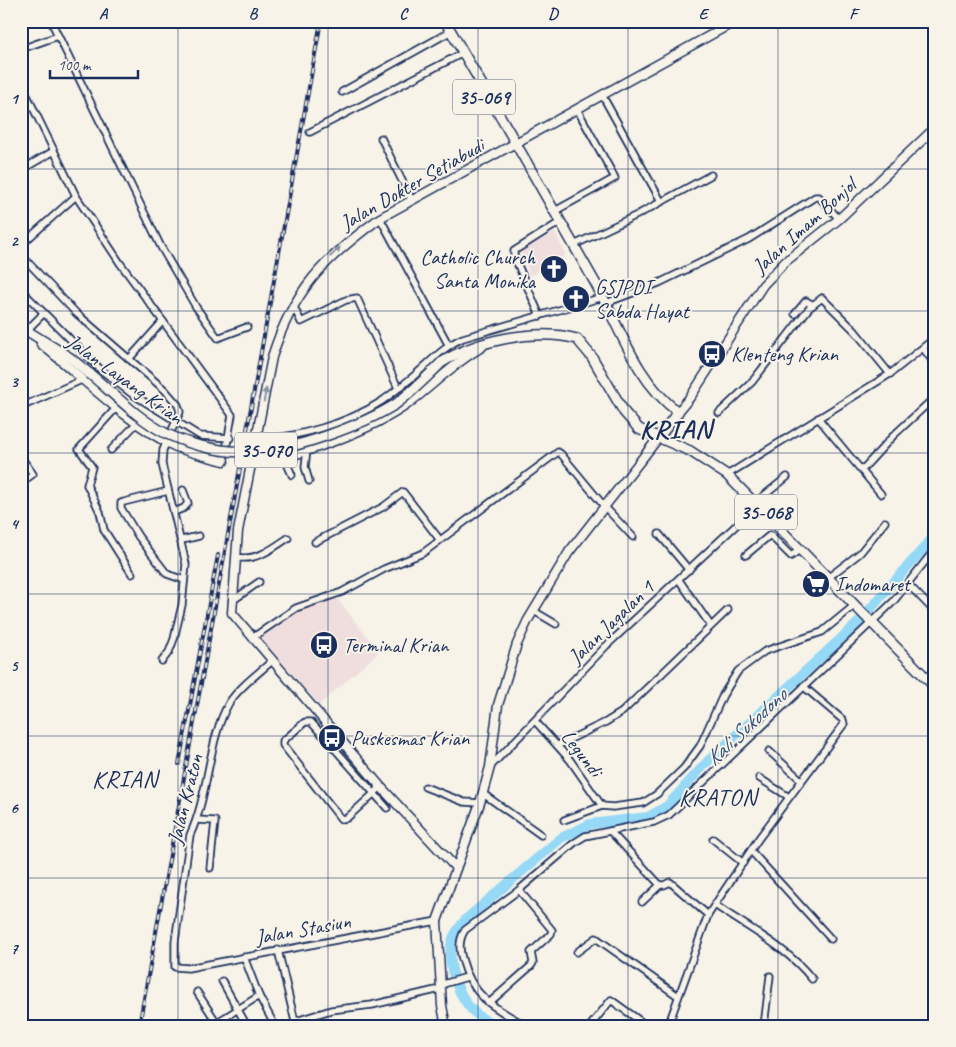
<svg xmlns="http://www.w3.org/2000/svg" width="956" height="1047" viewBox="0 0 956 1047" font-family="Caveat,sans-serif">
<rect width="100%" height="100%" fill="#f7f3e8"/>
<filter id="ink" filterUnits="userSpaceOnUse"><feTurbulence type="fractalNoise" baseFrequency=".02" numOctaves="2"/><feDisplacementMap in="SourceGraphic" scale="10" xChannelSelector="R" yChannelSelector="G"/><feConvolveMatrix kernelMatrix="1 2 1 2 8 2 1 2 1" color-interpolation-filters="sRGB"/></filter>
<g filter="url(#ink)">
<g fill="#f0dedf">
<polygon points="555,232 566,255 530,276 520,251"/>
<polygon points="336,597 379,652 319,705 257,634 285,614"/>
</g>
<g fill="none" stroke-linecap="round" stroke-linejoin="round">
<path stroke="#95d9f7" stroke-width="10" d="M498 1026C492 1023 485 1020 480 1017 459 1002 443 960 454 936 457 930 461 925 465 920L561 838 590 824 648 817 667 806 707 762 858 623 935 535"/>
<defs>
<g id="street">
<polyline points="51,21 161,247 196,307 218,338 247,327"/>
<polyline points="21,49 58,36"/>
<polyline points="21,83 76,196 120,263 232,415 224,461"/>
<polyline points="342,92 446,34"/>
<polyline points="602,95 661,201"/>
<polyline points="310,132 459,55"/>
<polyline points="381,138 412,201"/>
<polyline points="21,170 54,151"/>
<polyline points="555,211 615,178 577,109"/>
<polyline points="380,218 448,344"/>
<polyline points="21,245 76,196"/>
<polyline points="574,245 637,215 711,175"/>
<polyline points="21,255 76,313 165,390 178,405 180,412 163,450 162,464 186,564 182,605 174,639 169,652 162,661"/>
<polyline points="21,290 100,369 132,394 200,436 230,438"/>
<polyline points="606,303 659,283 749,239 815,197 819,197 839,219"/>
<polyline points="293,305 301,322 346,300 357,298 398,388"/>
<polyline points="795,314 806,301 813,305"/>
<polyline points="540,316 514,256 514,251 560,222"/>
<polyline points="26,331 44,313"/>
<polyline points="923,348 935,364"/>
<polyline points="129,359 163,321"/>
<polyline points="21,407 84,379"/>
<polyline points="117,407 79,449 92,467 87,485 100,512 104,530 132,574"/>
<polyline points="719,413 752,382 809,308 822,298 855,331 890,374"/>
<polyline points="818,418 881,494"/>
<path d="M257 440C298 437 347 424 382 401 391 395 400 387 409 380 427 366 442 347 463 338L603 297"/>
<polyline points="307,449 305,467 309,481"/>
<polyline points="111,450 138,422"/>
<polyline points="21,457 33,474 21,483"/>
<polyline points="284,457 292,475"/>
<polyline points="862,470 894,435 935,397"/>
<polyline points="727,475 890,374 935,338"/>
<polyline points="168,491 124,502 121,503 121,508 138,536 167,574 184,580"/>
<polyline points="756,502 787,477"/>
<polyline points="174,512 184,508 188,503 183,490"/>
<polyline points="659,534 689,570"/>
<polyline points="182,540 199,536"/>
<polyline points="315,542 383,507 403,492 440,540"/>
<polyline points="746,555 770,535 791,556 801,549"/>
<path d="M236 557C255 562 272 549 288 538"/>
<polyline points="829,577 860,553 885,522"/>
<polyline points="679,580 711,626"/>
<polyline points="908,584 935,612"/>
<polyline points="232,601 259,582"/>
<polyline points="534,611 556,624"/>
<polyline points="252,638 296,608 342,592 384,569 423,553 558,452 561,454 604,506 633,537"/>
<path d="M273 660C259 673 239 687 229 703 208 739 209 795 190 835L175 942V967L188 968 437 921"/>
<polyline points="535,721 570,760 602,806"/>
<polyline points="558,745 606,722 622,712 728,610"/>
<polyline points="769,751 801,780"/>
<polyline points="490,767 606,646 758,505"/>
<polyline points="759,778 789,797"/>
<polyline points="381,787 347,818 341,819 283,745 283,741 305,722 311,722 387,808"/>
<polyline points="425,787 464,802 480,803"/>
<polyline points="482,793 541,835"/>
<polyline points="197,820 215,821 210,868"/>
<polyline points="564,820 602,806 613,807 643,803 657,794 684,768 700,746 723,695 738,671 765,651 822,632 855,605"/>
<polyline points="610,831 660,885 642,902"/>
<polyline points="713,839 743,863"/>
<polyline points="751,851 831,939"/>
<polyline points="660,885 664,885 670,882 708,915"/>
<path d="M715 905C748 928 787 947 812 979"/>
<polyline points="278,950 296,1026"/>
<polyline points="577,952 596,938 678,996"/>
<polyline points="244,957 259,996 275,1026"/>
<polyline points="222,981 247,1026"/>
<polyline points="440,985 467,977"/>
<polyline points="197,992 219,1026"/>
<polyline points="489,1003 531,966 533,963 531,952 551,934 552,930 519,890"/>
<polyline points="296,1021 331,1010 372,1005 440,989"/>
<polyline points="211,1026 259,996"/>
<path d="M527 1026C494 1008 472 997 462 959 459 949 459 939 465 930L519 890 574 843 585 836 654 822 669 815 893 602 935 549"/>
<polyline points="590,1026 611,1000 647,1026"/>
<polyline points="668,1026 708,915 759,838 844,724 843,720 803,686"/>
<polyline points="764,1026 770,976"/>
</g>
<g id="secondary">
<path d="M41 344C81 376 130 426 176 447 191 453 209 457 224 461"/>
<polyline points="678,412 691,396 763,285 785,262 839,219 935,128"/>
<path d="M252 463C293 460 376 428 409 403 433 385 455 362 482 347"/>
<path d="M456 868 381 787 232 613 238 531 272 357C293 290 324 259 380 218L736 21"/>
<polyline points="446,1026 442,1006 437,921 480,803 490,767 498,705 517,644 528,620 569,552 659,437"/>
</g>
<g id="primary">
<path d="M445 21C495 107 544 192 593 279 619 324 635 380 678 412L659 437"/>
<polyline points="21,327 69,357 90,374"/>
<path d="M441 363C476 340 536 328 577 339L592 357 624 412 639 429 690 451 727 475 935 687"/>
</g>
</defs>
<use href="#street" stroke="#1b2f5e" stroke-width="9"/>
<use href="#secondary" stroke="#1b2f5e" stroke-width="11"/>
<use href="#primary" stroke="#1b2f5e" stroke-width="12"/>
<use href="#street" stroke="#f7f3e8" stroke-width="5.5"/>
<use href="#secondary" stroke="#f7f3e8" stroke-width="8"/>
<use href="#primary" stroke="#f7f3e8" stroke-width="9"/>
<defs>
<g id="rail">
<polyline points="179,764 218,555"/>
<polyline points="139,1026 321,21"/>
</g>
</defs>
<use href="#rail" stroke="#1b2f5e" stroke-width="4"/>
<use href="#rail" stroke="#f7f3e8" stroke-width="2" stroke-dasharray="5.5" stroke-linecap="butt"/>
<defs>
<path id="primary-bridge" d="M90 374C114 394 139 420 167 434 194 447 227 453 256 452 295 450 363 425 396 404 412 392 427 377 441 363"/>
</defs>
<use href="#primary-bridge" stroke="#1b2f5e" stroke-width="12" stroke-linecap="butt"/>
<use href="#primary-bridge" stroke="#f7f3e8" stroke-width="9"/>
</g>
<defs><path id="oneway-solid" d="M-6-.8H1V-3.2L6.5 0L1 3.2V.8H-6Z" transform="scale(1.25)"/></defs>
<g fill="#8991a3">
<use href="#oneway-solid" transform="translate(335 252) rotate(-44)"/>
<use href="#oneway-solid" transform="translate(265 395) rotate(-80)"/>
</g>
</g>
<path fill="none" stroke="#1b2f5e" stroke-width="1" stroke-opacity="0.55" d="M178 21V1026M328 21V1026M478 21V1026M628 21V1026M778 21V1026M21 169H935M21 311H935M21 453H935M21 594H935M21 736H935M21 878H935"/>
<defs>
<symbol id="church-disc" viewBox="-11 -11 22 22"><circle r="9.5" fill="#1b2f5e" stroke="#f7f3e8"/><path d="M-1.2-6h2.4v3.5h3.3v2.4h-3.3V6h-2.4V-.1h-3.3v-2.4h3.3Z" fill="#fff"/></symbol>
<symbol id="bus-disc" viewBox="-11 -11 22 22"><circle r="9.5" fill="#1b2f5e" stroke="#f7f3e8"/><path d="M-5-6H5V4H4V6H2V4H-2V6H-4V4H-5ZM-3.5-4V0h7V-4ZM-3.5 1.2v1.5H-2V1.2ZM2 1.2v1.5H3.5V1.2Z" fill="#fff"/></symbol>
<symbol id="supermarket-disc" viewBox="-11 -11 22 22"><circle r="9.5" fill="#1b2f5e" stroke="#f7f3e8"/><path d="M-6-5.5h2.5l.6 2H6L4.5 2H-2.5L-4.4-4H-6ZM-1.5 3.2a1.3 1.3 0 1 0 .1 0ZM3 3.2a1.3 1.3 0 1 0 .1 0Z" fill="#fff"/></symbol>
</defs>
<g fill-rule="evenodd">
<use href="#church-disc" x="538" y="253" width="32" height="32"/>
<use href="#church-disc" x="560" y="283" width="32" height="32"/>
<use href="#bus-disc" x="696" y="338" width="32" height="32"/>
<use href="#supermarket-disc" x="800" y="568" width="32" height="32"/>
<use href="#bus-disc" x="308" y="629" width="32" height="32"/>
<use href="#bus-disc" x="316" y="722" width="32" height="32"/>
</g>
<g text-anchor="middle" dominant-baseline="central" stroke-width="4" stroke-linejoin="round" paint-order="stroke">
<g fill="#f7f3e8" stroke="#5d6a87" stroke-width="1">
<rect x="453" y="79.5" width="62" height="35" rx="4"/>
<rect x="235" y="432.5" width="62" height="35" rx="4"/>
<rect x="735" y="494.5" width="62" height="35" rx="4"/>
</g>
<g font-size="20" font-weight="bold" fill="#1b2f5e">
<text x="484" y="97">35-069</text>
<text x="266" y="450">35-070</text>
<text x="766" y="512">35-068</text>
</g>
<g font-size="21" fill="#1b2f5e" stroke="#f7f3e8">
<text transform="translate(412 184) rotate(-30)">Jalan Dokter Setiabudi</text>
<text transform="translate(804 226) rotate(-42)">Jalan Imam Bonjol</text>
<text transform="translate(125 379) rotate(36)">Jalan Layang Krian</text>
<text transform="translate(611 622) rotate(-44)">Jalan Jagalan 1</text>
<text transform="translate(582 753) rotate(52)">Legundi</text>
<text transform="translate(185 799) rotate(-76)">Jalan Kraton</text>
<text transform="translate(303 929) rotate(-10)">Jalan Stasiun</text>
</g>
<g font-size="21" fill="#1b2f5e" stroke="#f7f3e8" text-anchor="start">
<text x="535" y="257" text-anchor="end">Catholic Church<tspan x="535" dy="24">Santa Monika</tspan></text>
<text x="595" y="287">GSJPDI<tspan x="595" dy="24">Sabda Hayat</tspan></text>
<text x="731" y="354">Klenteng Krian</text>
<text x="835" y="584">Indomaret</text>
<text x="343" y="645">Terminal Krian</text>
<text x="351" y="738">Puskesmas Krian</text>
</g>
<g font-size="22" font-style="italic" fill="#33517d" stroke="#f7f3e8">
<text transform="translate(746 727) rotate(-43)">Kali Sukodono</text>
</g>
<g font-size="24" letter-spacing="1" fill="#1b2f5e" stroke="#f7f3e8">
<text x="125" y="779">KRIAN</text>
<text x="718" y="797">KRATON</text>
</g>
<g font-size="26" font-weight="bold" letter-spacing="1" fill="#1b2f5e" stroke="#f7f3e8">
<text x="676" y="429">KRIAN</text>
</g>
</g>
<rect width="956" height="1047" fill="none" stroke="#f7f3e8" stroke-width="55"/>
<path d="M50 70v8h88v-8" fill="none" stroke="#1b2f5e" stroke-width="2.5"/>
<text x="58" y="70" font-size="15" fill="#1b2f5e" stroke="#f7f3e8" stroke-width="4" paint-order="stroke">100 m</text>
<rect x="28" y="28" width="900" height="992" fill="none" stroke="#1b2f5e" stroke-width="2"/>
<g font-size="16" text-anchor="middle" font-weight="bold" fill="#1b2f5e">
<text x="103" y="19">A</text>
<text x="253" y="19">B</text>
<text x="403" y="19">C</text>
<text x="553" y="19">D</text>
<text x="703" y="19">E</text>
<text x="853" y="19">F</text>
<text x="14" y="104">1</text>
<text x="14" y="246">2</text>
<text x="14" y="387">3</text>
<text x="14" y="529">4</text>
<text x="14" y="671">5</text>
<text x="14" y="813">6</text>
<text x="14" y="954">7</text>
</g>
</svg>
